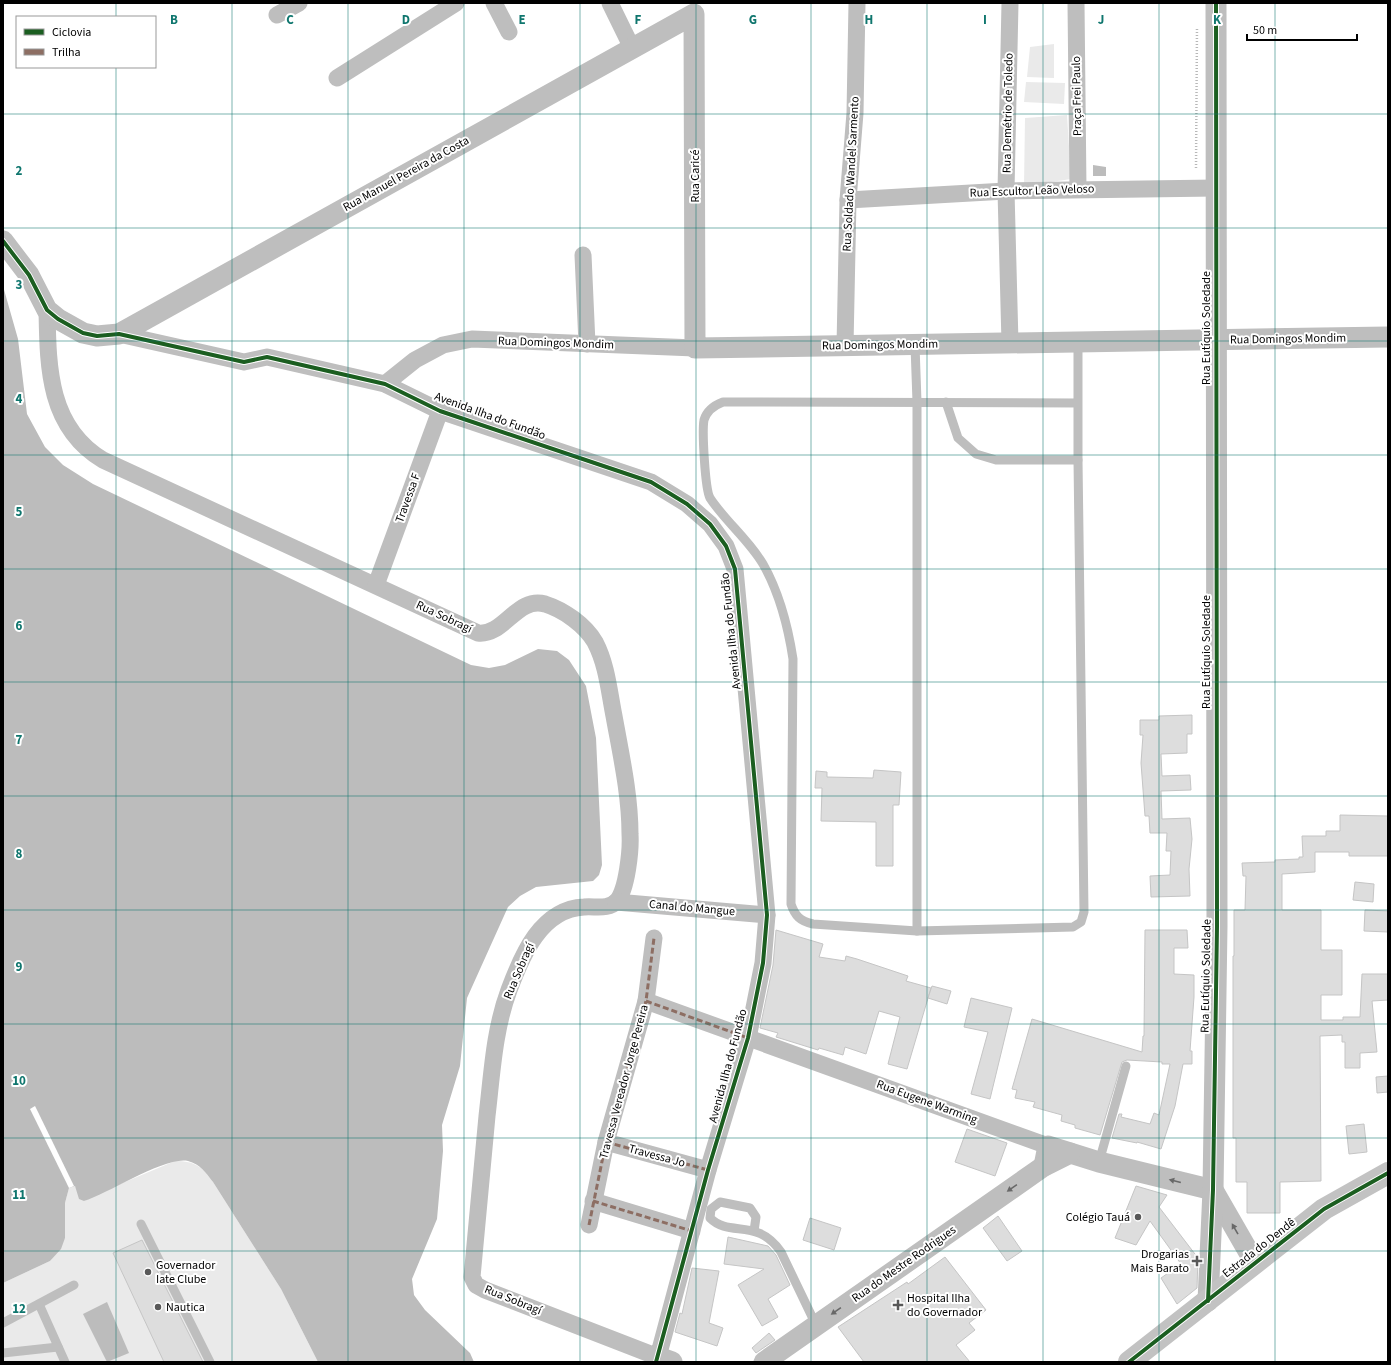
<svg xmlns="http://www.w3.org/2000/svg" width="1391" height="1365" viewBox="0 0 1391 1365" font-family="'Source Sans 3',sans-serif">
<rect width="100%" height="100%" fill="#fff"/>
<g fill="#eaeaea">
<polygon points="1054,44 1054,78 1027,77 1030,47"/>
<polygon points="1026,82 1065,83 1064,104 1024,102"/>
<polygon points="1067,115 1071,179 1024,186 1025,118"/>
<path d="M175 1161C196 1161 202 1167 213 1182L281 1289 318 1362H3V1283L50 1261 65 1238V1203L69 1188 75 1186 84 1201 113 1187Z"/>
</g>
<g fill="#bcbcbc">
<polygon points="1093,165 1106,167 1106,176 1093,176"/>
<path d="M3 286 18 339 27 414 45 447 63 465 93 484 471 665 489 668 505 665 538 649 557 651 569 660 586 686 596 738 602 865 599 875 593 881 536 887 520 896 508 907 467 998 460 1066 442 1125 443 1151 437 1219 412 1279 414 1295 425 1310 470 1353 474 1362H318L281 1289 213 1182C206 1173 200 1164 188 1161 165 1156 108 1194 84 1201L79 1199 75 1186 69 1188 65 1203V1238L61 1249 50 1261 3 1283Z"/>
<polygon points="107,1302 129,1353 107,1362 83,1314"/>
</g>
<polygon fill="#fff" points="35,1106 38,1112 74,1186 69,1188 30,1109"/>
<g fill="#ddd" stroke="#c5c5c5">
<polygon points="1192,715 1192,734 1187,734 1187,753 1161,754 1162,776 1190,775 1191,790 1161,791 1162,819 1190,818 1192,839 1189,869 1190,896 1151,897 1150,876 1170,875 1171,851 1166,851 1167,833 1150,833 1149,816 1145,816 1141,763 1143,735 1140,735 1140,720 1159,720 1159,716"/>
<polygon points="874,770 901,772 899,805 893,805 893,866 876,866 876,822 821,821 822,788 815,788 816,771 827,772 827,777 873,778"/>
<polygon points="1340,815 1388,816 1388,856 1349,856 1349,852 1315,852 1315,872 1282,874 1282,910 1321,910 1321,950 1342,950 1342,995 1321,995 1321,1020 1343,1020 1343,1017 1360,1017 1362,974 1388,974 1388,1000 1372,1001 1377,1052 1360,1053 1360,1068 1345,1068 1345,1042 1342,1042 1342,1035 1320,1036 1321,1181 1280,1182 1280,1213 1247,1213 1247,1182 1236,1182 1236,1138 1233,1138 1233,956 1234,956 1234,910 1245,910 1246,876 1243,876 1242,863 1275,862 1275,860 1299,859 1299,857 1303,857 1302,836 1326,836 1326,831 1340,831"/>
<polygon points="1355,882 1374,884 1373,902 1353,900"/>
<polygon points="1365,910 1388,911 1388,932 1364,931"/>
<polygon points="776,930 823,944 819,957 845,961 846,956 857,959 908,976 906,981 931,988 907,1069 888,1064 900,1017 879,1011 866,1054 845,1047 843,1055 819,1048 818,1050 776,1037 778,1033 760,1028 773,965"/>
<polygon points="1145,930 1187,930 1188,948 1174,948 1174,974 1194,975 1194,997 1190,1051 1192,1051 1192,1064 1183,1064 1175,1106 1161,1149 1137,1142 1137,1143 1112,1138 1119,1114 1122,1114 1121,1117 1150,1124 1154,1113 1159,1115 1170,1064 1162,1064 1162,1062 1127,1060 1122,1062 1100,1135 1075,1128 1075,1125 1061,1121 1062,1115 1033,1107 1035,1102 1015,1098 1017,1090 1012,1089 1032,1019 1142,1052 1143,1036 1144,1036"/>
<polygon points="932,986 951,991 947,1004 928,998"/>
<polygon points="971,998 1012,1008 990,1099 971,1094 988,1032 964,1027"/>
<polygon points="1388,1076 1388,1092 1377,1093 1376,1077"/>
<polygon points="1364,1124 1367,1152 1349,1154 1346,1126"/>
<polygon points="967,1129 1007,1143 995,1176 955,1162"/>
<polygon points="1136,1186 1167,1195 1159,1207 1198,1258 1197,1288 1177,1304 1161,1278 1181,1264 1150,1221 1136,1245 1115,1238"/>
<polygon points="998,1216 1022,1251 1007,1261 983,1228"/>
<polygon points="810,1218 841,1228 834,1250 803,1240"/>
<polygon points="728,1237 768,1246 776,1255 790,1285 768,1299 778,1317 762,1326 738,1285 764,1269 724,1264"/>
<polygon points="142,1240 203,1362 164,1362 113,1253"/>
<polygon points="945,1257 986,1310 969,1323 975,1330 956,1345 970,1362 864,1362 838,1327 907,1282 908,1284"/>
<polygon points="692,1268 719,1271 709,1323 723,1328 717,1346 675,1332 680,1313 682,1314"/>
<polygon points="769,1333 775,1340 756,1353 752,1348"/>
</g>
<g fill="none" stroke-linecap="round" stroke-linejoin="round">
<polyline stroke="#b8b8b8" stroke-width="2.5" stroke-dasharray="1 2" stroke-linecap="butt" points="1196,168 1197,27"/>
<g stroke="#bebebe" stroke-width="9">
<polyline points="915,345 917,402 917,931"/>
<polyline points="946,402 958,438 976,454 996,460 1078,460"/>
<path d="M1078 403 723 402C715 405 707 410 704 420 702 431 705 489 710 498 725 521 749 540 763 564 780 594 788 626 793 659L791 904C795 916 800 921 813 924L917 931 1073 927 1081 922 1084 912 1078 460V342"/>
<polyline points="1099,1162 1126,1066"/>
<polyline points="141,1224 210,1362"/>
<path d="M754 1231 756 1217 750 1208 720 1202 711 1209 710 1218C730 1238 757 1217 781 1252L816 1325"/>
<polyline points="39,1304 65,1362"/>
<polyline points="3,1323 74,1285"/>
<polyline points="3,1353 58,1347"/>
</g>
<g stroke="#bebebe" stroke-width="17">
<polyline points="494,3 509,32"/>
<polyline points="610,3 632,48"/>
<polyline points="1010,3 1006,191 1010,343"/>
<polyline points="1076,3 1078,189"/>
<polyline points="277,15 299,3"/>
<polyline points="337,78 456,3"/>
<polyline points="848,200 1006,191 1216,188"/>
<polyline points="583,255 587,344"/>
<path d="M47 310C48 367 48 427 103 460L478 633C504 636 517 596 545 604 564 610 585 625 595 642 607 665 609 691 614 716 621 755 630 795 630 834 631 850 627 889 617 901 608 910 596 906 584 907 541 909 522 955 509 990 494 1030 492 1074 487 1116 482 1170 477 1224 472 1277L476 1285 485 1290 658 1357 708 1170 748 1038 763 963 767 915 735 569 726 546 710 524 687 504 651 482 440 411 385 384 267 357 244 362 119 334"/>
<polyline points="845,346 848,200 855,113 857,3"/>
<polyline points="385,384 415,360 443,345 472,339 695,348"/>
<polyline points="376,585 440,411"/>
<polyline points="616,902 767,915"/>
<polyline points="646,1001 1048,1146"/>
<polyline points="606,1142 708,1170"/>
<polyline points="593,1201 692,1231"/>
<polyline points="589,1225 606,1142 646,1001 654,938"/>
</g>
<g stroke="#bebebe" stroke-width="21">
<polyline points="3,241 29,275 47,310 58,319 83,333 97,336 119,334 694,14 695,348 1388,337"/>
<polyline points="1044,1166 1048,1146 1099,1162 1213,1190"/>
<polyline points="1213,1190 1255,1263"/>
<polyline points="1208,1301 1213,1190 1217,926 1216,3"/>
<polyline points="656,1362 658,1357 672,1362"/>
<polyline points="764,1362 1044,1166 1070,1153"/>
</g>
<polyline stroke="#c2c2c2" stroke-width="22" points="1129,1362 1324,1209 1388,1173"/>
<g stroke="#8d6e63" stroke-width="3" stroke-dasharray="6 3" stroke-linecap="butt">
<polyline points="646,1001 748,1038 749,1034"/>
<polyline points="606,1142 708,1170"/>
<polyline points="593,1201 692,1231"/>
<polyline points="589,1225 606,1142 646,1001 654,938"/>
</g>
<defs>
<g id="cycleway">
<polyline points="3,241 29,275 47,310 58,319 83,333 97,336 119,334 244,362 267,357 385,384 440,411 651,482 687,504 710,524 726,546 735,569 767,915 763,963 748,1038 708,1170 656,1362"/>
<polyline points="1208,1301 1213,1190 1217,926 1216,3"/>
<polyline points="1129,1362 1324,1209 1388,1173"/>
</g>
</defs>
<use href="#cycleway" stroke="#fff" stroke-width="6"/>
<use href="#cycleway" stroke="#1b5e20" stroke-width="4"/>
</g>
<defs><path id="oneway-solid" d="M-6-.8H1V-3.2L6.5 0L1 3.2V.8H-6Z"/></defs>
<g fill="#686868">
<use href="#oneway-solid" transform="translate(1175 1181) rotate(-166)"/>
<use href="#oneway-solid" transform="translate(1012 1188) rotate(145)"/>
<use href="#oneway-solid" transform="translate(1235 1229) rotate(-120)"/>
<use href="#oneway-solid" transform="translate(836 1311) rotate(145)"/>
</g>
<path fill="none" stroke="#0f766e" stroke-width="1" stroke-opacity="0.55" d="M116 3V17M232 3V1362M348 3V1362M464 3V1362M580 3V1362M696 3V1362M811 3V1362M927 3V1362M1043 3V1362M1159 3V1362M1275 3V1362M116 67V1362M3 114H1388M3 228H1388M3 341H1388M3 455H1388M3 569H1388M3 682H1388M3 796H1388M3 910H1388M3 1024H1388M3 1138H1388M3 1251H1388"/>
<g fill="#595959" stroke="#fff" stroke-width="1.5">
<circle cx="1138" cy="1217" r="4"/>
<path d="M1195 1255h4v4h4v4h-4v4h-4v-4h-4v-4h4z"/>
<circle cx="148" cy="1272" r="4"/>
<path d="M896 1299h4v4h4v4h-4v4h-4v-4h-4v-4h4z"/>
<circle cx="158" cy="1307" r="4"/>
</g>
<g text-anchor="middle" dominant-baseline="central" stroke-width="4" stroke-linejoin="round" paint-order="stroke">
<g font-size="12" fill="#000" stroke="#fff">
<text transform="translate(1077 96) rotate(-91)">Praça Frei Paulo</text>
<text transform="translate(1008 113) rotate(-89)">Rua Demétrio de Toledo</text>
<text transform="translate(406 174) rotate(-29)">Rua Manuel Pereira da Costa</text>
<text transform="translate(851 174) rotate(-87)">Rua Soldado Wandel Sarmento</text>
<text transform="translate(695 176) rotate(-90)">Rua Caricé</text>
<text transform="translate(1032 191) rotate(-2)">Rua Escultor Leão Veloso</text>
<text transform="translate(1206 328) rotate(-90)">Rua Eutíquio Soledade</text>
<text transform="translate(1288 339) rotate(-1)">Rua Domingos Mondim</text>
<text transform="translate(556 343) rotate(2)">Rua Domingos Mondim</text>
<text transform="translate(880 345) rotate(-1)">Rua Domingos Mondim</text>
<text transform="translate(490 416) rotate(20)">Avenida Ilha do Fundão</text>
<text transform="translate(408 498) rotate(-70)">Travessa F</text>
<text transform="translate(444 617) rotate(25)">Rua Sobragí</text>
<text transform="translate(731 631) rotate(-96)">Avenida Ilha do Fundão</text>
<text transform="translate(1206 652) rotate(-90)">Rua Eutíquio Soledade</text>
<text transform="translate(692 908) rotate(5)">Canal do Mangue</text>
<text transform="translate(519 971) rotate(-67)">Rua Sobragí</text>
<text transform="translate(1206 976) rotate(-89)">Rua Eutíquio Soledade</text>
<text transform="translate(728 1066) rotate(-75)">Avenida Ilha do Fundão</text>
<text transform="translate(624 1082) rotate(-75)">Travessa Vereador Jorge Pereira</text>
<text transform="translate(927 1102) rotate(20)">Rua Eugene Warming</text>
<text transform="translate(657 1156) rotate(15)">Travessa Jo</text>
<text transform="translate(1259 1248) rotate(-38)">Estrada do Dendê</text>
<text transform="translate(904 1264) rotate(-35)">Rua do Mestre Rodrigues</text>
<text transform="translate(513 1300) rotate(22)">Rua Sobragí</text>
</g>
<g font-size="12" fill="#000" stroke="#fff" text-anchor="start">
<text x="1130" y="1217" text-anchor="end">Colégio Tauá</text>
<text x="1189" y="1254" text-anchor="end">Drogarias<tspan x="1189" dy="14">Mais Barato</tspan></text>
<text x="156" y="1265">Governador<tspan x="156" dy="14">Iate Clube</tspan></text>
<text x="907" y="1298">Hospital Ilha<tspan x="907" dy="14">do Governador</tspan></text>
<text x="166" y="1307">Nautica</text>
</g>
</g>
<g font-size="13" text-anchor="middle" font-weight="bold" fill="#0f766e" stroke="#fff" stroke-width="4" stroke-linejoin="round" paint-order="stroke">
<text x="174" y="24">B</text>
<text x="290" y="24">C</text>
<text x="406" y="24">D</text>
<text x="522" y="24">E</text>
<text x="638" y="24">F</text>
<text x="753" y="24">G</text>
<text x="869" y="24">H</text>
<text x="985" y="24">I</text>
<text x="1101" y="24">J</text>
<text x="1217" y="24">K</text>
<text x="19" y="175">2</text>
<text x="19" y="289">3</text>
<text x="19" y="403">4</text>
<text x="19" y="516">5</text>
<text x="19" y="630">6</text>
<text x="19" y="744">7</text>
<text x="19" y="858">8</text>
<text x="19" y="971">9</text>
<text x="19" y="1085">10</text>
<text x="19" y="1199">11</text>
<text x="19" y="1313">12</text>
</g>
<rect width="1391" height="1365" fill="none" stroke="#000000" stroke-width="8"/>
<rect x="16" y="16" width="140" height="52" fill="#ffffff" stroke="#999999"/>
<rect x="24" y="29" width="20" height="6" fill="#1b5e20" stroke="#999999"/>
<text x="52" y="36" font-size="12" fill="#000000">Ciclovia</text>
<rect x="24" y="49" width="20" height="6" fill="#8d6e63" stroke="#999999"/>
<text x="52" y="56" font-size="12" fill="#000000">Trilha</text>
<path d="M1247 34v6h110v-6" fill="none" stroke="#000000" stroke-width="2"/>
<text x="1253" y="34" font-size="12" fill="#000000" stroke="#ffffff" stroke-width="3" paint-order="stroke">50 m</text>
</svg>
